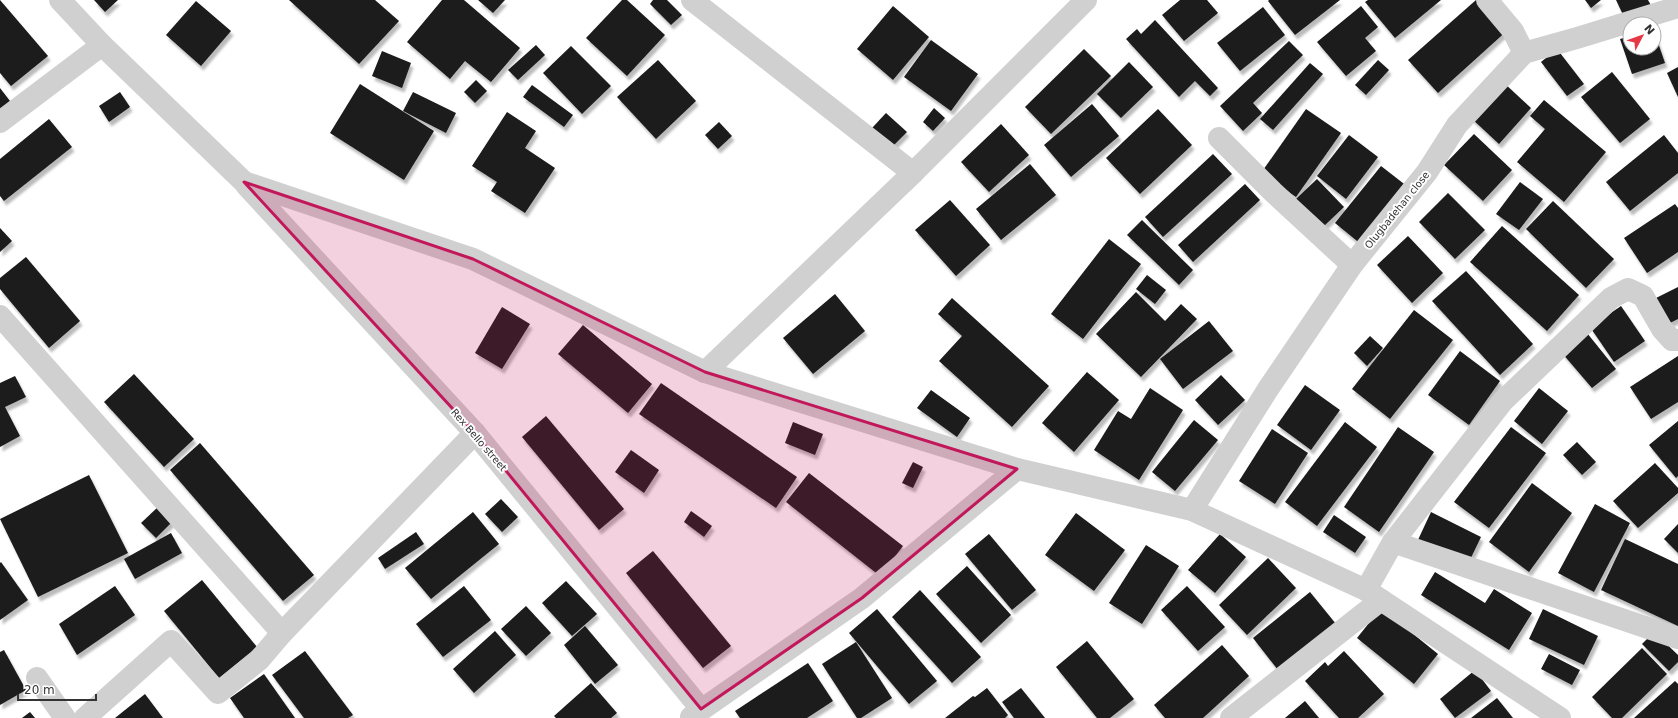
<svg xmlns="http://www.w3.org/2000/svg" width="1678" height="718" viewBox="0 0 1678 718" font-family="'DejaVu Sans',sans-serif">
<defs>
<filter id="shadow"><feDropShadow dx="2.5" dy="4.5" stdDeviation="1" flood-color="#0004"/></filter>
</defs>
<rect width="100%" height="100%" fill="#fff"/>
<g fill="#1a1a1a" filter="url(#shadow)">
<polygon points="0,0 48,56 11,86 0,73"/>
<polygon points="94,0 118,0 105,12"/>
<polygon points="289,0 375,0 399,21 359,64"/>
<polygon points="442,0 464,0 520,48 491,82 465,61 450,79 407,42"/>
<polygon points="478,0 505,0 493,13"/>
<polygon points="622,0 627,0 665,35 627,76 586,38"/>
<polygon points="653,0 667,0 682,15 671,25 650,4"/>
<polygon points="1180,0 1207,0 1218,13 1184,41 1162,15"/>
<polygon points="1269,0 1340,0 1295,35 1268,1"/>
<polygon points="1368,0 1441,0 1395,38 1365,2"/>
<polygon points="1476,0 1486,0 1510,28 1438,93 1408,60"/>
<polygon points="1585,0 1601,0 1591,8"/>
<polygon points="1616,0 1648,0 1653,9 1626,21"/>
<polygon points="196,1 231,31 201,66 166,35"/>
<polygon points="893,6 929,37 893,80 857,49"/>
<polygon points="1361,6 1378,27 1365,38 1376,51 1346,76 1317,42"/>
<polygon points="1263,7 1285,35 1240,71 1217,43"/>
<polygon points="1155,20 1218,88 1210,96 1195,81 1179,97 1126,39 1137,29 1141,34"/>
<polygon points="1654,31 1665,63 1632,74 1620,39 1630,36 1630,48 1654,48"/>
<polygon points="931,40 978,74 951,111 904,77"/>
<polygon points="1289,41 1303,55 1253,103 1262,113 1243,131 1220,106"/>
<polygon points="536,45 545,55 518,80 508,70"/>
<polygon points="571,46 611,86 582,114 543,73"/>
<polygon points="1084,49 1111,76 1051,134 1025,107"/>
<polygon points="1557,49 1584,84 1567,96 1541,62"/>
<polygon points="382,51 411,63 402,88 372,76"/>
<polygon points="658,60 696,101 656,139 617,97"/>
<polygon points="1378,60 1389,70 1366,95 1355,85"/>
<polygon points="1129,62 1153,87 1121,118 1097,94"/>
<polygon points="1310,63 1323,74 1273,130 1260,119"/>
<polygon points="1678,67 1678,97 1667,73"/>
<polygon points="1612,72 1650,119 1620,143 1581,97"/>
<polygon points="476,80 487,91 475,103 464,92"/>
<polygon points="1503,82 1531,108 1499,144 1470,117"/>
<polygon points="360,84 434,131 404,180 330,133"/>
<polygon points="532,85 573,115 564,127 523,97"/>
<polygon points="0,88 10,101 0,110"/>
<polygon points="120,92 130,107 109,122 99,106"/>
<polygon points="413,92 456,113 446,133 403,111"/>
<polygon points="1544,100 1606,152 1564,202 1517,162 1545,129 1530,116"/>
<polygon points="1092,104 1119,136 1071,177 1044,145"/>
<polygon points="934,108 945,118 933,131 923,122"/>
<polygon points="1158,109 1192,145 1140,194 1106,158"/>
<polygon points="1306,109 1341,133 1296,197 1261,173"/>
<polygon points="507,112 536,131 525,148 555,168 525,213 491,191 497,182 472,166"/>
<polygon points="886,113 907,132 892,147 872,128"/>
<polygon points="49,119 72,147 4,201 0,196 0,159"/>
<polygon points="719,122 732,136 718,149 705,135"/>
<polygon points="1001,124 1029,155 989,192 961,162"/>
<polygon points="1474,134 1512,170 1483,201 1444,165"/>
<polygon points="1349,135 1378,157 1346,199 1317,176"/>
<polygon points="1664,135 1678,153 1678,173 1630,211 1606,182"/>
<polygon points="1213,154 1232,174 1163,237 1145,217"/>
<polygon points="1030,164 1056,195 1001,240 976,209"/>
<polygon points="1381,166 1408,187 1362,245 1335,223"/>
<polygon points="1317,179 1344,207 1323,227 1296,199"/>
<polygon points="1520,182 1543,199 1519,230 1496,214"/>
<polygon points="1245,184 1260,200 1193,262 1178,245"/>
<polygon points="1448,193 1485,230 1455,259 1419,222"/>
<polygon points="950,200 990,245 956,276 915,230"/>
<polygon points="1553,201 1614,259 1586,288 1526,229"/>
<polygon points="1675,204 1678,208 1678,252 1647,273 1624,238"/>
<polygon points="1142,220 1193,270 1179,285 1127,235"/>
<polygon points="1502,226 1579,295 1547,331 1470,262"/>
<polygon points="0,228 12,241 0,252"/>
<polygon points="1408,236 1443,273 1412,303 1377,265"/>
<polygon points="1109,239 1141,264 1083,339 1051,314"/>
<polygon points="26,257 80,321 49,348 0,289 0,278"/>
<polygon points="1466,271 1533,344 1500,375 1432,301"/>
<polygon points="1147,275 1166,290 1155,304 1136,289"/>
<polygon points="1678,287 1678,319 1664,326 1652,300"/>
<polygon points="1136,292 1165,321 1181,304 1197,319 1141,377 1096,334"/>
<polygon points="835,294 865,331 813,374 783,338"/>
<polygon points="952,298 1049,386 1012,427 939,361 962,336 938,314"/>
<polygon points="1621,306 1645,341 1614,362 1590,327"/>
<polygon points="502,307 530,324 502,369 475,353"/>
<polygon points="1414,310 1453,340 1390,419 1352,389"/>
<polygon points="1209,321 1233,351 1183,389 1160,359"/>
<polygon points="583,325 652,384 628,413 558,354"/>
<polygon points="1587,333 1616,369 1592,388 1562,353"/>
<polygon points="1370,336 1383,348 1367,366 1354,353"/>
<polygon points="1460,351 1500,381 1469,425 1428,395"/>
<polygon points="1678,356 1678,402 1651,419 1630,387"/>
<polygon points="1087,372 1119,400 1074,452 1042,423"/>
<polygon points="134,374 194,439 164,467 104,402"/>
<polygon points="1221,375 1245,400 1218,425 1195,400"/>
<polygon points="15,376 26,397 5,407 20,436 0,447 0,383"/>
<polygon points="661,383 797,477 776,508 639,414"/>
<polygon points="1305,385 1340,410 1311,450 1277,425"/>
<polygon points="1150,388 1183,410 1139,480 1094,450 1118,411 1131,419"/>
<polygon points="1539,388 1568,411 1542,444 1514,421"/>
<polygon points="931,390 970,418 957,437 917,408"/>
<polygon points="546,416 624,509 599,530 522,437"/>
<polygon points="1194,420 1218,440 1175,491 1152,472"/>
<polygon points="1678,421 1678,476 1676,478 1649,445"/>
<polygon points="793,422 823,434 815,455 785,443"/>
<polygon points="1345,422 1377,447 1317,526 1285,502"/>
<polygon points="1398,427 1434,452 1379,532 1344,507"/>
<polygon points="1511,427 1546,453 1489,528 1454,502"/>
<polygon points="1272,429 1308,453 1275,504 1239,481"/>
<polygon points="1577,442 1596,462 1582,475 1563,455"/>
<polygon points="200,443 314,575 283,601 170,470"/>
<polygon points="631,450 659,470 644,493 615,472"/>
<polygon points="913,462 923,467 913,488 902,483"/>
<polygon points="1655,463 1678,488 1678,493 1638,528 1613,501"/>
<polygon points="809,473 903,546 880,576 786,502"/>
<polygon points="89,475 128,553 38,597 0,519"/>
<polygon points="1532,483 1572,513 1529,572 1489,542"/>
<polygon points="501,499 518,517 502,532 485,514"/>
<polygon points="1595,504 1630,523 1594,592 1558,573"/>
<polygon points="159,506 173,521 156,538 141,523"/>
<polygon points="691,511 712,526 704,537 684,522"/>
<polygon points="473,512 499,544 431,599 405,568"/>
<polygon points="1431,512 1481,537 1467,566 1417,542"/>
<polygon points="1076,513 1125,550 1094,591 1045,555"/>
<polygon points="1334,515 1366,537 1355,553 1323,532"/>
<polygon points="1678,524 1678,553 1664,539"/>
<polygon points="416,532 424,544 385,569 378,558"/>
<polygon points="171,533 182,553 135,579 124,559"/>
<polygon points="989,534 1036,590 1012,610 965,554"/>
<polygon points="1220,534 1246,557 1215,593 1188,570"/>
<polygon points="1625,539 1678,564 1678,626 1601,590"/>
<polygon points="1146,545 1179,566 1142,624 1109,603"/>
<polygon points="653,551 731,646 703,668 626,573"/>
<polygon points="1268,558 1296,588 1247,635 1219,605"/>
<polygon points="1,562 28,600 0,620 0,563"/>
<polygon points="967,566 1011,615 981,643 936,594"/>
<polygon points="1435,572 1485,603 1494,589 1532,613 1509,650 1421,595"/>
<polygon points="202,580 257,647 219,678 164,611"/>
<polygon points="566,581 597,614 572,636 542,603"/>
<polygon points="115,586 135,615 77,655 59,624"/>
<polygon points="464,586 491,620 443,657 416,624"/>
<polygon points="1187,586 1225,627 1198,651 1161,610"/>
<polygon points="920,590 981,657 952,683 892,617"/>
<polygon points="1310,592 1336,624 1278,670 1253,638"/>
<polygon points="526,606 551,633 526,656 501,629"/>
<polygon points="1381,608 1438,654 1414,684 1357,638"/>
<polygon points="877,609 937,681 909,704 849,633"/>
<polygon points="1543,609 1598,636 1584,665 1529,639"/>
<polygon points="585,626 618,665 595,684 564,645"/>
<polygon points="495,631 516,655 474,693 453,669"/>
<polygon points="1654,632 1678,655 1678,662 1669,671 1642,644"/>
<polygon points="1087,641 1134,699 1110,718 1097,718 1056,667"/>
<polygon points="856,642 892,698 861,718 857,718 822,664"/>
<polygon points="1222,645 1249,676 1203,718 1165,718 1154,705"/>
<polygon points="1642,648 1667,674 1622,718 1612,718 1592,697"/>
<polygon points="4,650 26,690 0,705 0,652"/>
<polygon points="305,651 353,715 348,718 304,718 272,675"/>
<polygon points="1344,651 1384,694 1358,718 1339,718 1305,681 1325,662 1328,666"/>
<polygon points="1549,654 1580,670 1572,685 1541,669"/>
<polygon points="808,663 833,701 807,718 740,718 735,711"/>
<polygon points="1475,670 1491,691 1455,718 1440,699"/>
<polygon points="264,674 295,718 244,718 230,698"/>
<polygon points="1675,681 1678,684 1678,718 1634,718"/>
<polygon points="591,683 617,713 611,718 556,718 554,716"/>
<polygon points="987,688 1008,715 1005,718 945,718 973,696 975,697"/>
<polygon points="1021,688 1045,718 1014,718 1002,702"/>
<polygon points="145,694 163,718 115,718"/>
<polygon points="1497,698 1513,718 1471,718"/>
<polygon points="1305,701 1319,718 1285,718"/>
<polygon points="30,712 35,718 22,718"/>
</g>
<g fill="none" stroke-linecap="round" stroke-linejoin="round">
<g stroke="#d0d0d0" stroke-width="22">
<polyline points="60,0 102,45 244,182 473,259 705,372 1017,469 1192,510 1366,590 1560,718"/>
<polyline points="692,0 913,173"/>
<polyline points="1487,0 1513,31 1524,53"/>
<polyline points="0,122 102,45"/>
<polyline points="1219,138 1273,192 1352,265"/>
<polyline points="246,185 475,433 701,709"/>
<polyline points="0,316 282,633"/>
<polyline points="705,372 913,173 1086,0"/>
<polyline points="1192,510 1268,389 1352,265 1427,172 1457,125 1524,53 1577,38 1678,7"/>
<polyline points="1393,542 1678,638"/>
<polyline points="1366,590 1393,542 1503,401 1611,298 1628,289 1643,296 1662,329 1672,340 1678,340"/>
<polyline points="37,678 65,718"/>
<polyline points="691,717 862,598 1017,469"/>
<polyline points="85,718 171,641 218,693 259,660 282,633 475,433"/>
<polyline points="1231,718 1381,600"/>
</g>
</g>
<path fill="#c2185b" fill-opacity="0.2" stroke="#c2185b" stroke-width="3" stroke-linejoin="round" d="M244 182 473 259 705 372 1017 469 862 598 701 709 475 433Z"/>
<g text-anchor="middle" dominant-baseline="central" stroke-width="4" stroke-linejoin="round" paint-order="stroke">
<g font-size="10" fill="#333" stroke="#fff">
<text transform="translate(1397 210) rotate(-51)">Olugbadehan close</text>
<text transform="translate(479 440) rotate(49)">Rex Bello street</text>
</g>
</g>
<g transform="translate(1642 36) rotate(49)"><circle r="19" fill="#ffffff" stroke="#adadad"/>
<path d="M0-3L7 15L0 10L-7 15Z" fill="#e63946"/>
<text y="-6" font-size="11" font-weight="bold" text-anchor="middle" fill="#333333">N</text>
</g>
<path d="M18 694v6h78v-6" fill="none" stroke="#333333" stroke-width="2"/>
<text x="24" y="694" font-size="12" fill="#333333" stroke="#ffffff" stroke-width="3" paint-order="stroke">20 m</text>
</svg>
